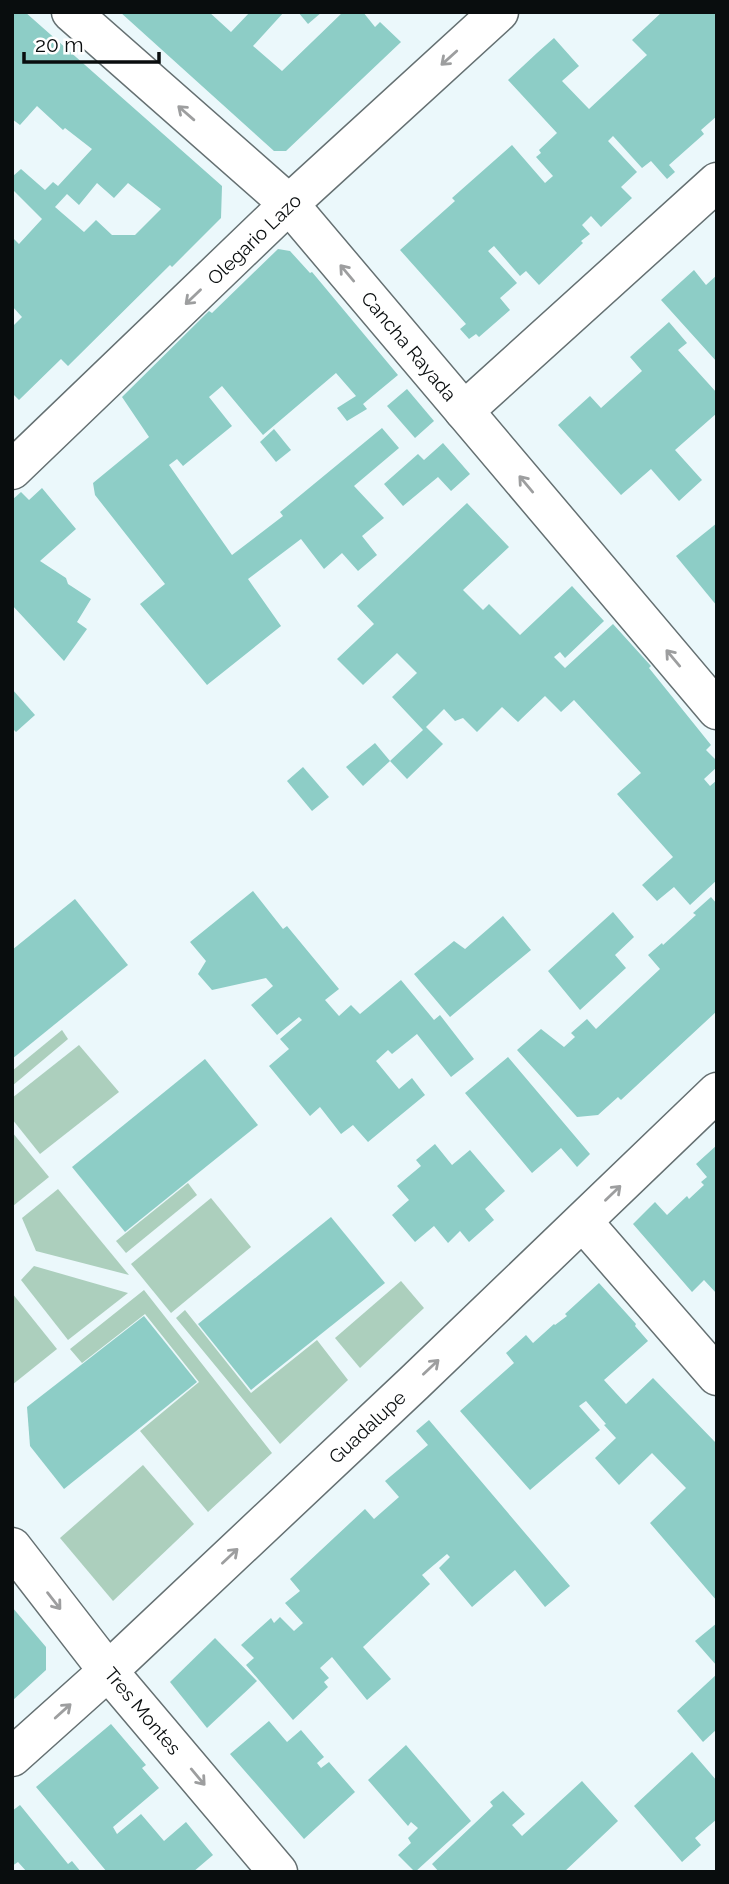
<svg xmlns="http://www.w3.org/2000/svg" width="729" height="1884" viewBox="0 0 729 1884" font-family="Raleway,sans-serif">
<rect width="100%" height="100%" fill="#ebf8fb"/>
<g fill="#accfbd">
<polygon points="62,1030 68,1039 12,1086 12,1071"/>
<polygon points="79,1045 119,1092 40,1154 12,1119 12,1098"/>
<polygon points="12,1132 49,1177 13,1206 12,1206"/>
<polygon points="188,1183 197,1195 126,1253 116,1241"/>
<polygon points="58,1189 129,1275 36,1251 22,1218"/>
<polygon points="211,1198 251,1247 171,1313 131,1264"/>
<polygon points="34,1266 128,1293 68,1340 21,1280"/>
<polygon points="401,1281 424,1308 360,1368 335,1338"/>
<polygon points="144,1290 272,1453 208,1512 140,1431 199,1382 145,1314 82,1363 70,1349"/>
<polygon points="12,1293 57,1349 12,1385"/>
<polygon points="185,1310 251,1393 317,1340 348,1380 280,1444 176,1318"/>
<polygon points="143,1465 194,1524 113,1601 60,1538"/>
</g>
<g fill="#8dcdc6" fill-rule="evenodd">
<path d="M12 12H25L222 186 221 218 172 267 170 265 68 366 61 359 19 400 12 393V324L14 325 22 317 12 306V237L19 244 42 219 12 189V177L21 169 45 190 53 182 58 186 92 149 65 128 63 130 37 106 20 125 12 119ZM97 183 114 198 128 183 161 209 135 235H112L96 220 84 232 55 207 67 194 79 205Z"/>
<polygon points="120,12 209,12 231,32 250,12 284,12 253,46 282,71 343,12 363,12 375,27 380,22 401,42 286,151 274,151"/>
<polygon points="298,12 322,12 308,24"/>
<polygon points="662,12 717,12 717,116 701,130 704,134 669,165 675,172 667,179 651,161 642,168 613,136 608,141 637,172 621,187 632,198 601,227 591,216 582,225 590,234 581,241 583,243 539,285 526,271 520,276 494,246 488,251 517,283 500,298 510,310 479,337 476,334 469,339 460,329 466,324 400,250 455,201 452,198 512,145 545,183 553,176 536,157 541,153 539,150 557,133 508,80 537,53 554,38 579,66 562,81 589,109 647,55 632,40"/>
<polygon points="278,249 290,251 310,273 312,272 398,375 363,404 367,409 347,421 337,408 356,396 336,373 263,435 222,386 209,397 232,426 183,466 177,459 169,465 232,555 283,516 280,512 382,428 399,448 354,486 384,518 362,536 377,555 358,571 342,553 324,569 301,539 248,579 281,626 207,685 140,604 165,584 95,495 93,483 149,437 122,397 209,311 212,313"/>
<polygon points="694,270 706,285 717,275 717,362 661,300"/>
<polygon points="669,322 687,343 678,350 717,393 717,413 675,450 702,480 679,501 651,469 621,495 558,425 590,396 601,408 642,371 630,357"/>
<polygon points="407,389 434,421 415,438 387,406"/>
<polygon points="274,429 291,450 276,462 260,442"/>
<polygon points="443,443 470,474 451,491 438,477 403,506 384,484 418,454 424,460"/>
<polygon points="42,488 76,529 40,561 66,578 68,584 91,599 77,622 87,629 64,661 12,605 12,500 21,492 29,500"/>
<polygon points="467,503 509,547 463,590 483,610 489,604 520,635 572,586 604,621 565,658 560,652 554,657 565,668 613,624 651,666 649,668 711,745 706,750 717,761 717,767 704,779 710,786 717,780 717,880 690,905 674,887 657,901 642,885 673,857 617,794 641,773 574,700 561,712 545,696 518,722 502,707 477,732 463,718 455,721 444,709 426,727 443,744 407,779 390,761 423,730 392,697 417,673 397,653 363,685 337,659 374,624 357,606"/>
<polygon points="717,523 717,606 676,556"/>
<polygon points="12,689 35,715 16,732 12,728"/>
<polygon points="375,743 390,761 363,786 346,767"/>
<polygon points="303,767 329,797 312,811 287,781"/>
<polygon points="253,891 283,929 287,926 339,989 325,1000 339,1016 351,1005 360,1014 401,980 434,1020 440,1015 474,1059 451,1077 417,1034 392,1054 388,1050 376,1061 399,1089 412,1078 425,1095 368,1142 353,1125 341,1134 320,1107 310,1116 269,1066 289,1049 280,1039 302,1020 299,1017 277,1035 251,1005 273,986 266,978 212,990 198,974 206,961 190,942"/>
<polygon points="711,897 717,904 717,1011 621,1100 618,1097 598,1115 577,1117 517,1050 541,1029 564,1047 575,1037 571,1033 587,1019 596,1029 660,969 648,955 662,943 663,945 696,915 693,913"/>
<polygon points="75,899 128,965 12,1059 12,950"/>
<polygon points="613,912 634,937 615,955 626,968 580,1010 548,971"/>
<polygon points="503,916 531,950 450,1017 414,974 454,941 465,949"/>
<polygon points="508,1057 590,1154 577,1167 561,1148 532,1173 465,1093"/>
<polygon points="205,1059 258,1125 125,1232 72,1167"/>
<polygon points="435,1144 452,1165 470,1150 505,1191 485,1209 494,1220 469,1242 460,1231 448,1243 434,1226 415,1242 392,1215 409,1200 397,1186 421,1166 416,1160"/>
<polygon points="717,1145 717,1294 704,1280 692,1292 633,1224 655,1202 667,1215 687,1196 689,1199 704,1185 701,1182 707,1177 696,1164"/>
<polygon points="331,1217 385,1283 251,1390 198,1324"/>
<polygon points="599,1283 636,1324 635,1326 648,1341 604,1380 626,1404 653,1378 717,1444 717,1601 650,1523 686,1488 652,1453 619,1485 595,1458 616,1438 604,1425 606,1424 586,1401 579,1406 600,1430 530,1490 460,1411 514,1363 506,1353 526,1335 533,1343 554,1324 555,1325 567,1316 565,1314"/>
<polygon points="144,1316 197,1382 64,1489 30,1446 27,1407"/>
<polygon points="429,1420 570,1586 545,1607 515,1570 472,1607 439,1568 450,1557 447,1554 422,1575 430,1584 363,1647 391,1679 367,1700 332,1657 320,1668 329,1678 324,1682 328,1687 293,1720 246,1665 254,1658 241,1645 271,1618 274,1623 280,1617 294,1631 303,1623 285,1603 300,1591 290,1579 365,1509 374,1519 399,1497 385,1481 428,1445 416,1431"/>
<polygon points="12,1607 46,1647 46,1670 12,1701"/>
<polygon points="717,1623 717,1666 695,1641"/>
<polygon points="215,1638 257,1681 207,1728 170,1682"/>
<polygon points="717,1674 717,1729 703,1742 677,1711"/>
<polygon points="269,1721 287,1742 301,1730 324,1757 317,1763 321,1768 329,1762 355,1792 304,1839 230,1754"/>
<polygon points="111,1724 146,1765 142,1768 159,1788 113,1827 117,1834 141,1814 164,1841 186,1822 213,1855 193,1872 107,1872 36,1787"/>
<polygon points="406,1745 471,1821 415,1872 398,1855 411,1843 408,1838 418,1828 411,1822 408,1826 368,1780"/>
<polygon points="692,1752 717,1781 717,1819 695,1838 701,1845 682,1862 634,1806"/>
<polygon points="582,1781 618,1821 564,1872 439,1872 432,1864 493,1806 490,1802 503,1791 525,1814 512,1825 522,1836"/>
<polygon points="20,1805 68,1864 72,1861 81,1872 27,1872 18,1862 12,1866 12,1811"/>
</g>
<g fill="none" stroke-linecap="round" stroke-linejoin="round">
<defs>
<g id="street">
<polyline points="464,411 717,182"/>
<polyline points="12,470 289,204 499,12"/>
<polyline points="583,1222 717,1376"/>
<polyline points="12,1757 108,1671 414,1383 717,1092"/>
</g>
<g id="secondary">
<polyline points="71,12 289,204 717,710"/>
<polyline points="12,1547 108,1671 278,1872"/>
</g>
</defs>
<use href="#street" stroke="#657072" stroke-width="41"/>
<use href="#secondary" stroke="#657072" stroke-width="41"/>
<use href="#street" stroke="#fff" stroke-width="38"/>
<use href="#secondary" stroke="#fff" stroke-width="38"/>
</g>
<defs><path id="oneway-shaft" d="M-6 0H5M1.5-3L5.5 0L1.5 3" fill="none" stroke-width="1.6" stroke-linecap="round" stroke-linejoin="round" transform="scale(1.75)"/></defs>
<g stroke="#9d9e9f">
<use href="#oneway-shaft" transform="translate(449 58) rotate(138)"/>
<use href="#oneway-shaft" transform="translate(186 113) rotate(-139)"/>
<use href="#oneway-shaft" transform="translate(347 273) rotate(-130)"/>
<use href="#oneway-shaft" transform="translate(193 297) rotate(136)"/>
<use href="#oneway-shaft" transform="translate(526 484) rotate(-130)"/>
<use href="#oneway-shaft" transform="translate(673 658) rotate(-130)"/>
<use href="#oneway-shaft" transform="translate(613 1193) rotate(-44)"/>
<use href="#oneway-shaft" transform="translate(431 1367) rotate(-43)"/>
<use href="#oneway-shaft" transform="translate(230 1556) rotate(-43)"/>
<use href="#oneway-shaft" transform="translate(54 1601) rotate(52)"/>
<use href="#oneway-shaft" transform="translate(63 1711) rotate(-42)"/>
<use href="#oneway-shaft" transform="translate(198 1777) rotate(50)"/>
</g>
<g text-anchor="middle" dominant-baseline="central" stroke-width="6" stroke-linejoin="round" paint-order="stroke">
<g font-size="19" fill="#090d0e" stroke="#fff">
<text transform="translate(254 239) rotate(-44)">Olegario Lazo</text>
<text transform="translate(409 346) rotate(50)">Cancha Rayada</text>
<text transform="translate(367 1427) rotate(-43)">Guadalupe</text>
<text transform="translate(143 1711) rotate(50)">Tres Montes</text>
</g>
</g>
<rect width="729" height="1884" fill="none" stroke="#090d0e" stroke-width="28"/>
<path d="M24 52v10h135v-10" fill="none" stroke="#090d0e" stroke-width="3.5"/>
<text x="35" y="52" font-size="21" fill="#090d0e" stroke="#ffffff" stroke-width="5" paint-order="stroke">20 m</text>
</svg>
